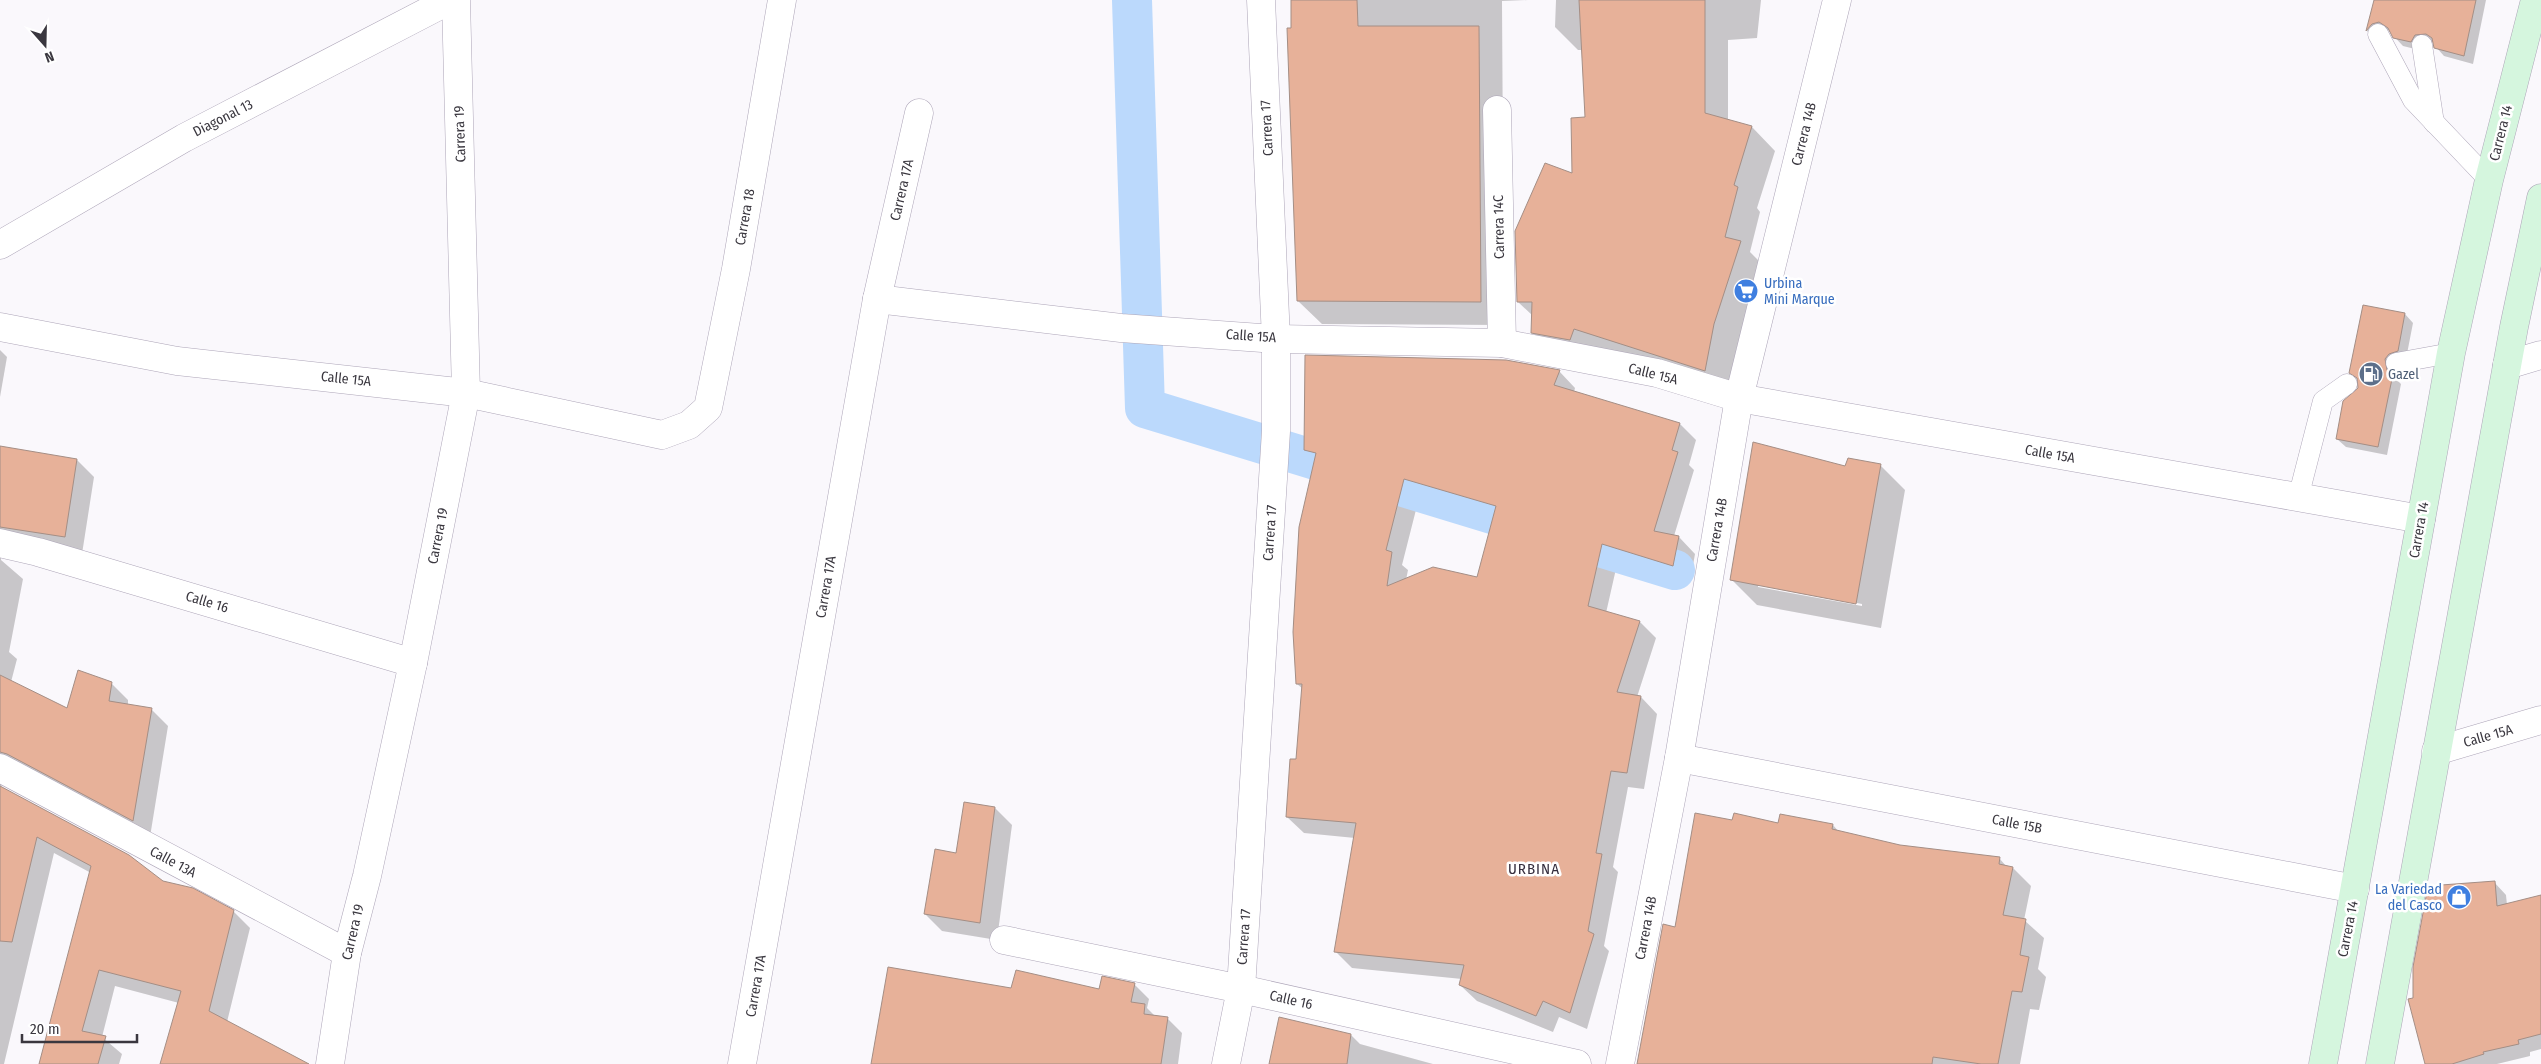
<svg xmlns="http://www.w3.org/2000/svg" width="2541" height="1064" viewBox="0 0 2541 1064" font-family="'Fira Sans Condensed',sans-serif">
<rect width="100%" height="100%" fill="#faf8fc"/>
<g fill="#0003" fill-rule="evenodd">
<polygon points="1292,0 1528,0 1502,1 1504,325 1322,324 1298,301"/>
<polygon points="1556,0 1761,0 1757,38 1728,40 1728,121 1752,127 1775,151 1757,208 1760,212 1750,252 1764,266 1737,347 1728,394 1556,356 1532,332 1533,316 1518,302 1573,174 1586,119 1583,50 1578,50 1555,27"/>
<polygon points="2375,0 2486,0 2473,64 2444,56 2436,47 2434,42 2424,44 2419,50 2403,46 2388,30 2381,32 2375,39 2367,31"/>
<polygon points="2364,307 2405,314 2413,323 2406,359 2393,368 2394,377 2401,384 2387,455 2346,447 2337,439 2359,389 2358,380 2350,372"/>
<polygon points="0,350 7,357 0,397"/>
<path d="M1559 371 1575 388 1574 392 1680 424 1696 440 1689 465 1694 470 1674 536 1679 537 1695 554 1690 582 1618 560 1606 613 1640 622 1656 638 1637 697H1641L1657 714 1644 789 1628 787 1613 867 1618 872 1604 946 1609 951 1587 1029 1559 1017 1553 1032 1477 1001 1460 985 1462 979 1352 968 1336 952 1355 838 1304 833 1287 817 1297 761 1303 689 1297 684 1316 460 1305 450ZM1420 494 1494 516 1478 579 1406 580 1408 570 1402 565Z"/>
<polygon points="0,448 77,460 94,477 82,554 1,556 1,560 23,579 9,652 17,659 11,682 67,709 111,683 128,700 128,705 151,709 168,726 150,837 3,777 1,788 162,882 233,911 250,928 227,1022 307,1064 162,1064 179,1003 115,986 102,1037 122,1054 119,1064 40,1064 91,873 54,853 4,1064 0,1064"/>
<path d="M1880 465 1905 490 1881 628 1757 605 1732 580 1846 468ZM1758 584 1862 604V606L1758 587Z"/>
<polygon points="995,808 1012,825 997,940 942,931 925,914 957,854"/>
<polygon points="1733,821 1779,825 1833,825 1839,832 1900,846 1999,858 2007,867 2013,868 2031,886 2024,920 2044,938 2038,969 2046,977 2039,1010 2030,1009 2020,1064 1639,1064 1676,928"/>
<polygon points="2494,882 2506,895 2507,905 2541,896 2541,1049 2530,1052 2530,1056 2497,1064 2426,1064 2414,999"/>
<polygon points="1134,984 1149,999 1147,1008 1156,1017 1167,1018 1182,1033 1178,1064 872,1064 1012,990 1100,990"/>
<polygon points="1351,1035 1360,1044 1433,1064 1271,1064"/>
</g>
<g fill="none" stroke-linecap="round" stroke-linejoin="round">
<polyline stroke="#bbd9fc" stroke-width="40" points="1132,0 1145,408 1675,570"/>
</g>
<g fill="#e7b199" stroke="#a48e85" fill-rule="evenodd">
<polygon points="1291,0 1357,0 1358,26 1479,26 1481,302 1297,301 1287,28 1291,28"/>
<polygon points="1579,0 1705,0 1705,113 1752,126 1734,185 1738,187 1725,237 1741,241 1714,324 1705,371 1574,329 1570,340 1531,333 1532,302 1517,302 1515,231 1545,163 1572,173 1571,118 1585,117"/>
<polygon points="2374,0 2476,0 2464,56 2434,48 2432,38 2426,34 2415,35 2411,42 2393,38 2388,28 2379,22 2372,24 2366,31"/>
<polygon points="2363,305 2405,313 2398,351 2389,354 2385,359 2387,370 2393,374 2378,447 2336,439 2343,401 2358,388 2357,378 2349,373"/>
<path d="M1305 355 1506 360 1560 370 1554 385 1680 423 1672 450 1678 452 1654 531 1679 536 1673 566 1602 544 1588 606 1640 621 1617 692 1641 696 1627 773 1611 771 1596 853 1602 854 1588 931 1594 934 1570 1013 1543 1001 1536 1016 1459 985 1464 965 1334 952 1356 823 1286 817 1290 759H1296L1302 684H1296L1293 632 1299 527 1316 453 1304 450ZM1404 479 1496 506 1477 577 1433 567 1387 586 1392 552 1386 550Z"/>
<polygon points="1753,442 1845,466 1848,458 1881,464 1856,604 1730,580"/>
<polygon points="0,446 77,459 65,537 0,527"/>
<polygon points="78,670 112,682 109,701 152,708 133,821 7,754 0,752 0,675 67,708"/>
<polygon points="0,786 129,855 163,881 193,888 234,910 209,1011 309,1064 160,1064 181,991 99,970 82,1031 106,1036 98,1064 39,1064 91,866 37,837 12,942 0,941"/>
<polygon points="964,802 995,807 980,923 924,914 935,849 956,853"/>
<polygon points="1695,813 1732,820 1734,813 1778,823 1780,814 1833,824 1832,829 1900,845 2000,857 1999,864 2013,867 2003,915 2026,919 2020,955 2029,957 2022,992 2012,991 1998,1064 1981,1064 1933,1057 1932,1064 1637,1064 1663,924 1675,927"/>
<polygon points="2495,881 2497,906 2541,895 2541,1034 2518,1040 2519,1044 2483,1052 2484,1054 2452,1064 2425,1064 2408,999 2413,998 2413,967 2428,886"/>
<polygon points="888,967 1011,988 1016,970 1099,989 1102,976 1135,983 1131,1002 1145,1004 1144,1014 1168,1017 1161,1064 871,1064"/>
<polygon points="1279,1017 1351,1034 1347,1064 1269,1064"/>
</g>
<g fill="none" stroke-linecap="round" stroke-linejoin="round">
<defs>
<g id="service">
<polyline points="2378,34 2413,100 2489,180"/>
<polyline points="2422,45 2434,123"/>
<polyline points="2396,363 2451,353"/>
<polyline points="2298,498 2323,401 2347,384"/>
</g>
<g id="minor">
<polyline points="1497,110 1502,343"/>
<polyline points="877,299 1121,328 1276,339 1502,343 1657,373 1739,398 2421,519"/>
<polyline points="0,327 177,361 466,393 662,435 689,425 708,408 736,269 782,0"/>
<polyline points="2507,365 2541,355"/>
<polyline points="0,543 38,552 413,663"/>
<polyline points="2436,751 2541,720"/>
<polyline points="1679,758 2355,889"/>
<polyline points="0,768 347,953"/>
<polyline points="1004,940 1241,989 1577,1064"/>
<polyline points="330,1064 347,953 367,876 413,663 466,393 456,0"/>
<polyline points="742,1064 877,299 919,113"/>
<polyline points="1226,1064 1241,989 1276,431 1276,339 1261,0"/>
<polyline points="1620,1064 1679,758 1739,398 1837,0"/>
</g>
<polyline id="tertiary" points="0,245 184,138 450,0"/>
<g id="secondary">
<polyline points="2323,1064 2451,353 2489,180 2535,0"/>
<polyline points="2380,1064 2514,327 2541,198"/>
</g>
</defs>
<use href="#service" stroke="#ada5b8" stroke-width="21"/>
<use href="#minor" stroke="#ada5b8" stroke-width="29"/>
<use href="#tertiary" stroke="#ada5b8" stroke-width="29"/>
<use href="#secondary" stroke="#ada5b8" stroke-width="29"/>
<use href="#service" stroke="#fff" stroke-width="20"/>
<use href="#minor" stroke="#fff" stroke-width="28"/>
<use href="#tertiary" stroke="#fff" stroke-width="28"/>
<use href="#secondary" stroke="#d5f6de" stroke-width="28"/>
</g>
<defs>
<symbol id="supermarket-disc" viewBox="-11 -11 22 22"><circle r="9.5" fill="#3f7fe0" stroke="#fff"/><path d="M-6-5.5h2.5l.6 2H6L4.5 2H-2.5L-4.4-4H-6ZM-1.5 3.2a1.3 1.3 0 1 0 .1 0ZM3 3.2a1.3 1.3 0 1 0 .1 0Z" fill="#fff"/></symbol>
<symbol id="fuel-disc" viewBox="-11 -11 22 22"><circle r="9.5" fill="#5c6f8a" stroke="#fff"/><path d="M-5.5-6h7V0h2V4h1.3V-2.5L3-4.5l.8-.8L6-3V5H2.5V1h-1V6h-7ZM-4.2-4.7v3.2H.2V-4.7Z" fill="#fff"/></symbol>
<symbol id="shop-disc" viewBox="-11 -11 22 22"><circle r="9.5" fill="#3f7fe0" stroke="#fff"/><path d="M-5-2.5h2.3a2.7 3.5 0 0 1 5.4 0H5L5.5 6h-11ZM-1.5-2.5h3a1.5 2.3 0 0 0-3 0Z" fill="#fff"/></symbol>
</defs>
<g fill-rule="evenodd">
<use href="#supermarket-disc" x="1732" y="277" width="28" height="28"/>
<use href="#fuel-disc" x="2357" y="360" width="28" height="28"/>
<use href="#shop-disc" x="2445" y="883" width="28" height="28"/>
</g>
<g text-anchor="middle" dominant-baseline="central" stroke-width="5" stroke-linejoin="round" paint-order="stroke">
<g font-size="14" fill="#3a373f" stroke="#fff">
<text transform="translate(223 118) rotate(-27)">Diagonal 13</text>
<text transform="translate(1267 128) rotate(-93)">Carrera 17</text>
<text transform="translate(2501 133) rotate(-76)">Carrera 14</text>
<text transform="translate(460 134) rotate(-92)">Carrera 19</text>
<text transform="translate(1804 134) rotate(-76)">Carrera 14B</text>
<text transform="translate(902 190) rotate(-77)">Carrera 17A</text>
<text transform="translate(745 217) rotate(-80)">Carrera 18</text>
<text transform="translate(1499 227) rotate(-91)">Carrera 14C</text>
<text transform="translate(1251 336) rotate(4)">Calle 15A</text>
<text transform="translate(1653 374) rotate(14)">Calle 15A</text>
<text transform="translate(346 379) rotate(6)">Calle 15A</text>
<text transform="translate(2050 454) rotate(10)">Calle 15A</text>
<text transform="translate(1717 530) rotate(-80)">Carrera 14B</text>
<text transform="translate(2419 530) rotate(-80)">Carrera 14</text>
<text transform="translate(1270 533) rotate(-86)">Carrera 17</text>
<text transform="translate(438 536) rotate(-79)">Carrera 19</text>
<text transform="translate(826 587) rotate(-80)">Carrera 17A</text>
<text transform="translate(207 602) rotate(17)">Calle 16</text>
<text transform="translate(2488 736) rotate(-16)">Calle 15A</text>
<text transform="translate(2017 824) rotate(11)">Calle 15B</text>
<text transform="translate(173 862) rotate(28)">Calle 13A</text>
<text transform="translate(1646 928) rotate(-79)">Carrera 14B</text>
<text transform="translate(2348 929) rotate(-79)">Carrera 14</text>
<text transform="translate(353 932) rotate(-77)">Carrera 19</text>
<text transform="translate(1244 937) rotate(-86)">Carrera 17</text>
<text transform="translate(756 986) rotate(-80)">Carrera 17A</text>
<text transform="translate(1291 1000) rotate(13)">Calle 16</text>
</g>
<g font-size="14" fill="#366cbe" stroke="#fff" text-anchor="start">
<text x="1764" y="283">Urbina<tspan x="1764" dy="16">Mini Marque</tspan></text>
<text x="2442" y="889" text-anchor="end">La Variedad<tspan x="2442" dy="16">del Casco</tspan></text>
</g>
<g font-size="14" fill="#4e5e75" stroke="#fff" text-anchor="start">
<text x="2388" y="374">Gazel</text>
</g>
<g font-size="15" letter-spacing="1" fill="#352e3e" stroke="#fff">
<text x="1534" y="869">URBINA</text>
</g>
</g>
<g transform="translate(45 45) rotate(160)" stroke="#ffffff" stroke-width="4" paint-order="stroke">
<path d="M0-4L9 19L0 12L-9 19Z" fill="#3a373f"/>
<text y="-8" font-size="14" font-weight="bold" text-anchor="middle" fill="#3a373f">N</text>
</g>
<path d="M22 1034v8h115v-8" fill="none" stroke="#3a373f" stroke-width="2.5"/>
<text x="30" y="1034" font-size="15" fill="#3a373f" stroke="#ffffff" stroke-width="4" paint-order="stroke">20 m</text>
</svg>
